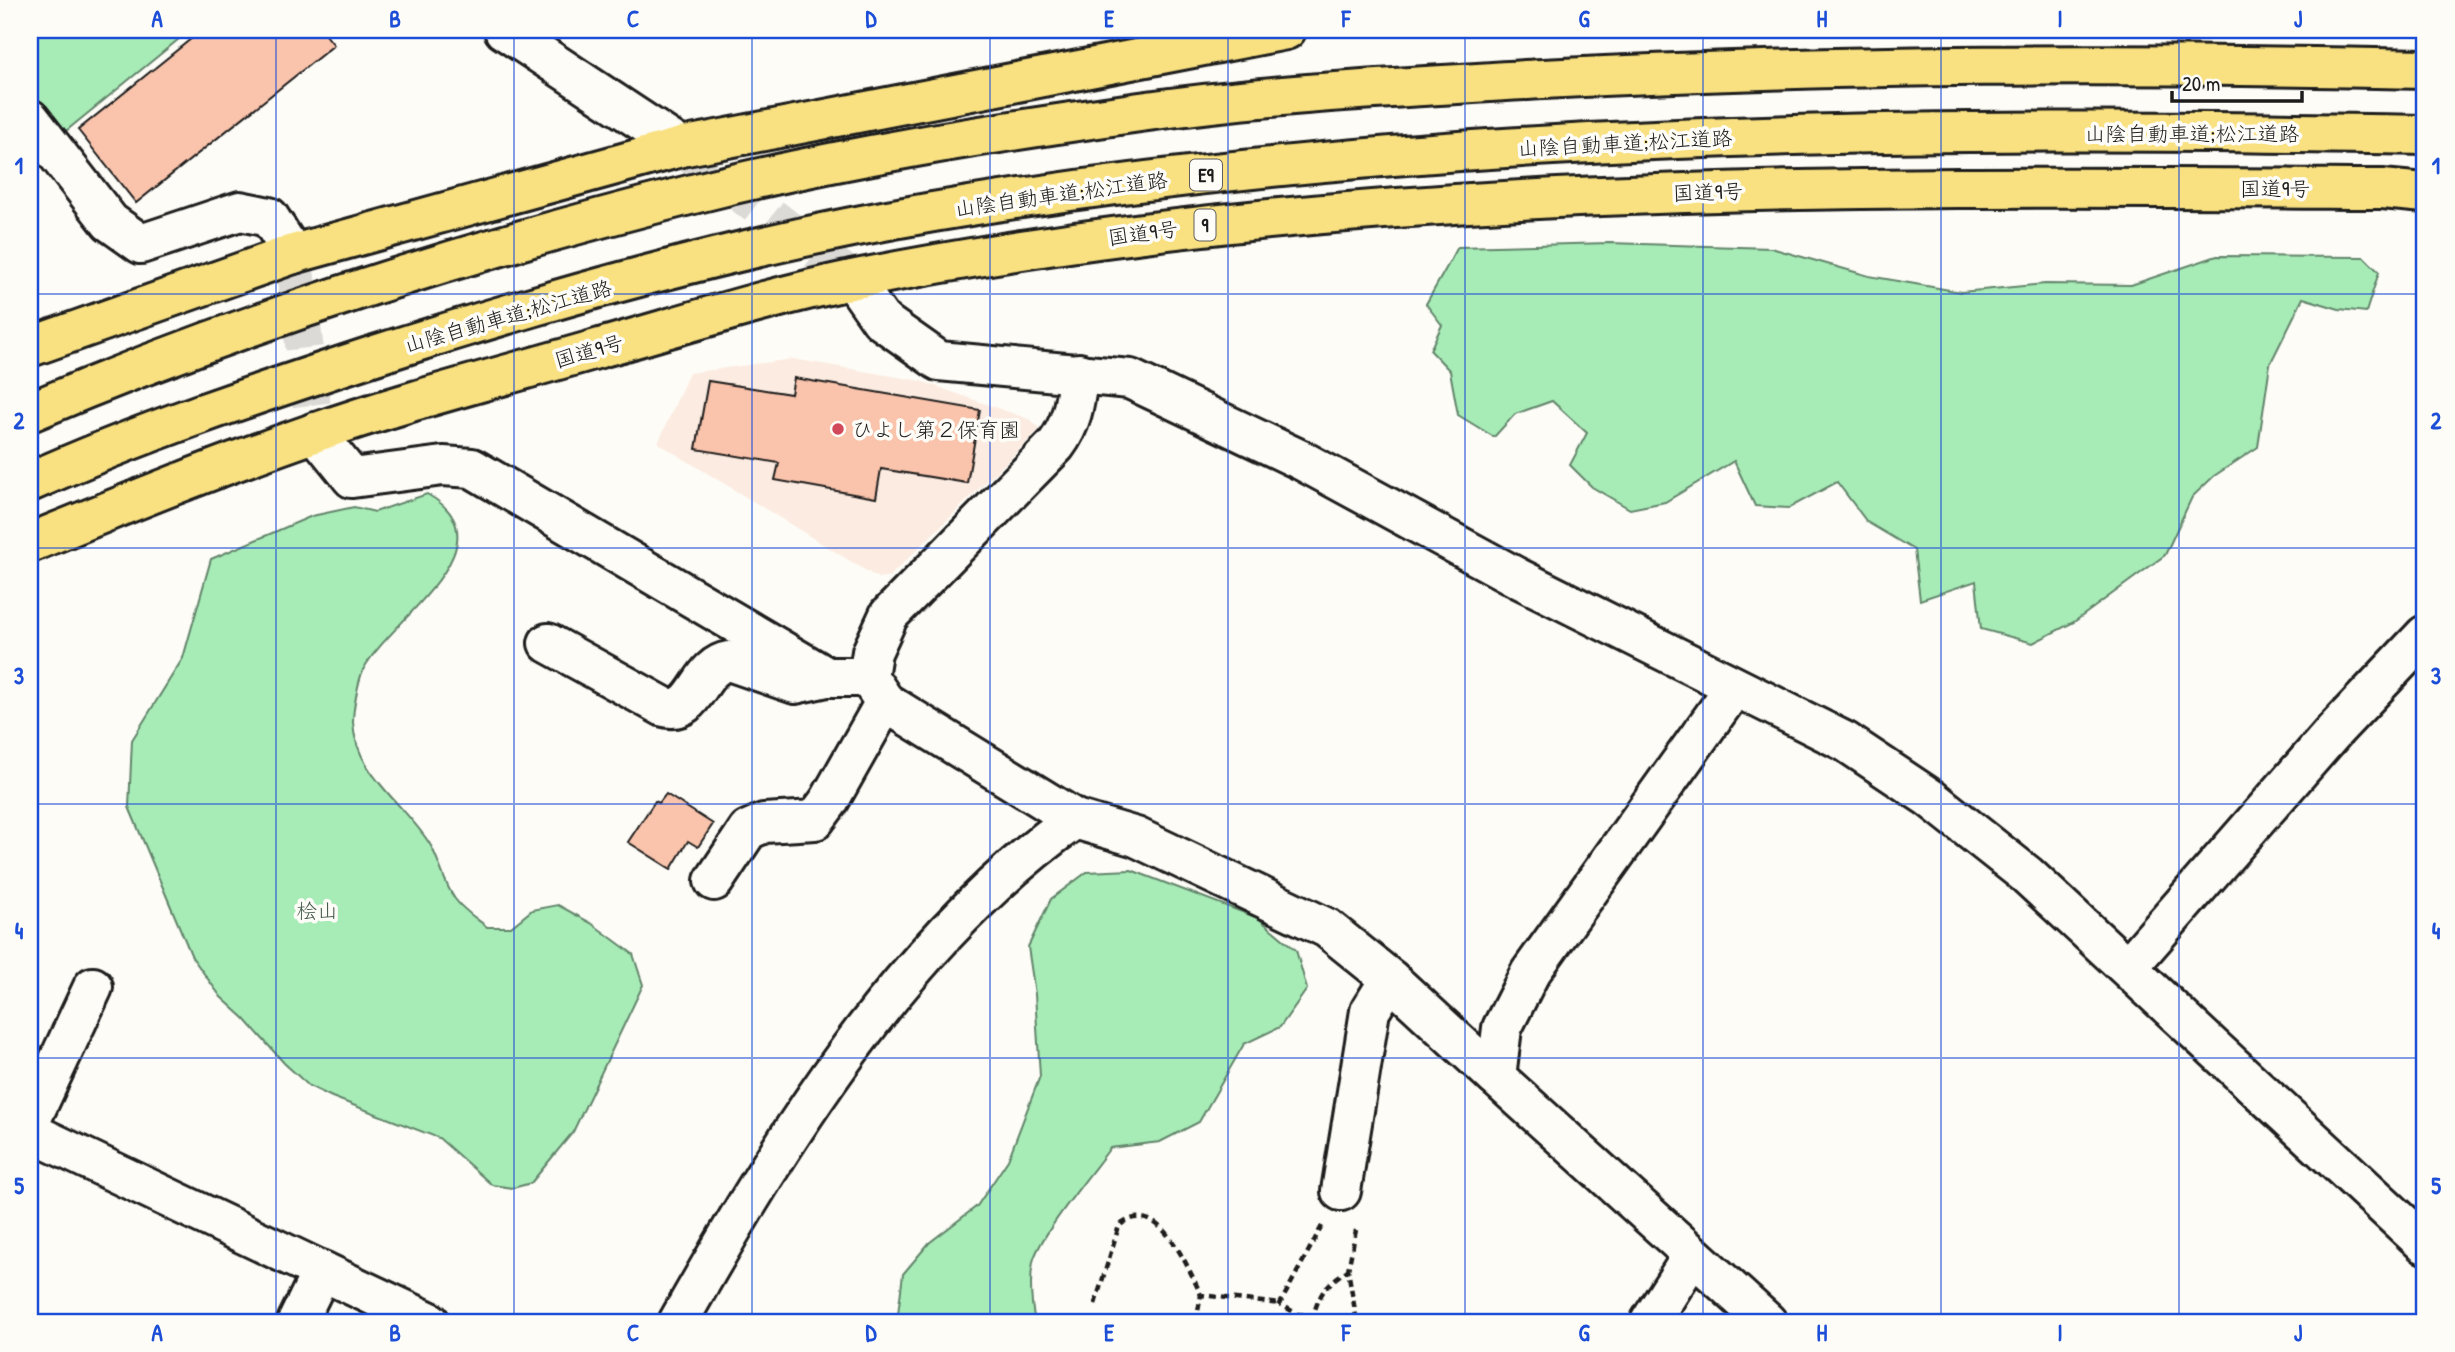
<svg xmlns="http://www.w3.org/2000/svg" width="2455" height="1352" viewBox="0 0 2455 1352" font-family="'Patrick Hand','Klee One',sans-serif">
<rect width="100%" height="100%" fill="#fdfcf7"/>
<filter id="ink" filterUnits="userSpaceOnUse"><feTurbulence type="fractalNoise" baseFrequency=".0143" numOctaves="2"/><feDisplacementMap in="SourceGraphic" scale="14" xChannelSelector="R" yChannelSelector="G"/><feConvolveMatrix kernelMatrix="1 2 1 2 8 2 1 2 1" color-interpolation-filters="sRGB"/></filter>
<g filter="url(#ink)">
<polygon fill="#fcebe0" points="793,359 921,381 1031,420 1040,429 890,576 878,578 658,443 689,373"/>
<g fill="#a7ecb7" stroke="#62846a" stroke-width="2">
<polygon points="30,30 190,30 66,131 58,130 30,95"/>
<polygon points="1609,243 1771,248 1869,276 1961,292 2045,284 2131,285 2217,256 2364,257 2379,272 2366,312 2339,309 2303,298 2270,364 2258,447 2214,476 2192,497 2165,555 2074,622 2033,643 1981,629 1976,581 1920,600 1914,550 1867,522 1837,482 1789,508 1755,506 1734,461 1665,502 1630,509 1592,487 1570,465 1587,433 1552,401 1515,414 1494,437 1458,415 1450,371 1430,350 1442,325 1426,304 1458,247"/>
<path d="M427 494C515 543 387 622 363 670 358 682 353 709 353 722 355 775 407 805 431 846 440 862 444 884 455 899 463 910 477 919 487 927H511L532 910 558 905 591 923 633 954 643 985 573 1132 531 1183 513 1188 492 1185 439 1138 332 1097 309 1086 284 1063 245 1019 221 997 192 957 129 807 132 740 183 658 211 559 312 516 354 507 375 512Z"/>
<path d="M1131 870 1258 918 1296 950 1307 989 1280 1027 1244 1044 1199 1122 1160 1142 1110 1148C1093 1171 1038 1238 1033 1262 1029 1283 1031 1302 1035 1322H897L903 1274 929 1243 977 1206 1008 1160 1040 1076 1035 994 1028 947 1051 899 1087 872Z"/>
</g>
<g fill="#fac4ac" stroke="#1c1c1c" stroke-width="2">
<polygon points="202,30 322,30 334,45 136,203 78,130"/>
<polygon points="794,378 980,410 967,483 881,469 876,498 775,480 779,463 696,449 708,381 791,394"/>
<polygon points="666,794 713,824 698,847 688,841 671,869 628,842 655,801 659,803"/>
</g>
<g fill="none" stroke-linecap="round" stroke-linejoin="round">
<g stroke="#dbdad6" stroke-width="38" stroke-dasharray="38 19" stroke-linecap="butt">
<polyline points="681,147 853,280"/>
<polyline points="293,254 315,432"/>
</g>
<defs>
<g id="minor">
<polyline points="504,30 681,147"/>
<polyline points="30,119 110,222 141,244 240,211 269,217 293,254"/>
<polyline points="853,280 881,320 939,361 1130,379 1301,460 1518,578 1846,742 1930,798 2027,875 2425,1244"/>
<path d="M1079 373C1075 401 1073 422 1056 445L889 615 872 652 868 677 885 702 1075 819 1136 837 1327 928 1390 979 1496 1077"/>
<polyline points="315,432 352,478 443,466 472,468 827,677 868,677"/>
<path d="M548 643 664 707C698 716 697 666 729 661L795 684 827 677"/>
<polyline points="1734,688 1530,973 1502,1028 1496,1077 1767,1322"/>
<polyline points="714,881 748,830 764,823 815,820 829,801 885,702"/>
<polyline points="2128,967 2335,730 2425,635"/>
<polyline points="30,1122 93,987"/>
<polyline points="30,1132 322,1271 297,1322"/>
<polyline points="1341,1191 1370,1011 1390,979"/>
<polyline points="322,1271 430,1322"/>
<path d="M678 1322C780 1142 903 940 1075 819"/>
<polyline points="1650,1322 1692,1256"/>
</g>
<g id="trunk">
<polyline points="30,347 293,254 681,147 1286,30"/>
<path d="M30 543C123 505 216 467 311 434 405 401 504 376 600 348 685 324 769 297 856 279 1358 179 1872 186 2382 189L2425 193"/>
</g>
<g id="motorway">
<path d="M30 412C242 322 470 250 693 194 839 157 991 133 1140 112 1273 93 1408 87 1543 79 1837 63 2131 63 2425 69"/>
<path d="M30 482C141 432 259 393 375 355 557 297 744 244 933 212 1425 129 1928 126 2425 135"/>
</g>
</defs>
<use href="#minor" stroke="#1c1c1c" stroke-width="44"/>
<use href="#trunk" stroke="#1c1c1c" stroke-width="44"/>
<use href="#motorway" stroke="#1c1c1c" stroke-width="44"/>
<g stroke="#1c1c1c" stroke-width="4.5" stroke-dasharray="7 5" stroke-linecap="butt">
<path d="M1322 1226 1280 1304 1297 1314 1313 1316C1320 1292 1327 1283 1348 1270"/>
<polyline points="1356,1230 1348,1270 1357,1322"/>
<path d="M1095 1304 1119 1226C1158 1193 1188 1267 1201 1295L1280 1304"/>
<polyline points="1196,1322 1201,1295"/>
</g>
<use href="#minor" stroke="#fdfcf7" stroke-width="38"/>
<use href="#trunk" stroke="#f9e181" stroke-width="38"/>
<use href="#motorway" stroke="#f9e181" stroke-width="38"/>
</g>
</g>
<path fill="none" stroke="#1d4ed8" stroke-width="2" stroke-opacity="0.55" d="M276 30V1322M514 30V1322M752 30V1322M990 30V1322M1228 30V1322M1465 30V1322M1703 30V1322M1941 30V1322M2179 30V1322M30 294H2425M30 548H2425M30 804H2425M30 1058H2425"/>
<circle fill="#d1495b" stroke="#fdfcf7" stroke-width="2.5" cx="838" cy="429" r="7"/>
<g text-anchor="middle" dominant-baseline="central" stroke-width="7" stroke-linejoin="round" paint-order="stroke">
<g fill="#fdfcf7" stroke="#605f5e" stroke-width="2">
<rect x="1190" y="159.5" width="32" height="31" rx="5"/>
<rect x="1194.5" y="209.5" width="21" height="31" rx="5"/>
</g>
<g font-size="19" font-weight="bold" fill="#1c1c1c">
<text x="1206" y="175">E9</text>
<text x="1205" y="225">9</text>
</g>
<g font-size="21" fill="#1c1c1c" stroke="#fdfcf7">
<text x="2192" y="133">山陰自動車道;松江道路</text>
<text transform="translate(1625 143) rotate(-3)">山陰自動車道;松江道路</text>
<text x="2275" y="188">国道9号</text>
<text transform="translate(1708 192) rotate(-2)">国道9号</text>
<text transform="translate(1061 194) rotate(-8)">山陰自動車道;松江道路</text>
<text transform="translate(1143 233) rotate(-8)">国道9号</text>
<text transform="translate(508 316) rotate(-16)">山陰自動車道;松江道路</text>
<text transform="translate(589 351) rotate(-16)">国道9号</text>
</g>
<g font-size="21" fill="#1c1c1c" stroke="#fdfcf7" text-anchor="start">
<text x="852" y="429">ひよし第２保育園</text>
</g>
<g font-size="21" fill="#465a4a" stroke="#fdfcf7">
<text x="317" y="910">桧山</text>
</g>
</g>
<rect width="2455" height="1352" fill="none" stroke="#fdfcf7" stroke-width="77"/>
<path d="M2172 91v10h130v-10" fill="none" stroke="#1c1c1c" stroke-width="3.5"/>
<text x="2182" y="91" font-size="21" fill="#1c1c1c" stroke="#fdfcf7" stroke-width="5" paint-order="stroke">20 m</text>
<rect x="38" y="38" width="2378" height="1276" fill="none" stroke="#1d4ed8" stroke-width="2.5"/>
<g font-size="23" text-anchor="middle" font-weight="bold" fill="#1d4ed8">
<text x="157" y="27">A</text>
<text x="395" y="27">B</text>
<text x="633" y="27">C</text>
<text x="871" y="27">D</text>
<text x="1109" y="27">E</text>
<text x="1346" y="27">F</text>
<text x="1584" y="27">G</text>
<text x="1822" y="27">H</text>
<text x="2060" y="27">I</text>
<text x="2298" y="27">J</text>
<text x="19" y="174">1</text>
<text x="2436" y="174">1</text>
<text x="19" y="429">2</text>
<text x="2436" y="429">2</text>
<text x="19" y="684">3</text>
<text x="2436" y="684">3</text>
<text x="19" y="939">4</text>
<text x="2436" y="939">4</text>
<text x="19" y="1194">5</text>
<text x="2436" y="1194">5</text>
<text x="157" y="1341">A</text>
<text x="395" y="1341">B</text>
<text x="633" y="1341">C</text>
<text x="871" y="1341">D</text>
<text x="1109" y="1341">E</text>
<text x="1346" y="1341">F</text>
<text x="1584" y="1341">G</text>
<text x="1822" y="1341">H</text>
<text x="2060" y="1341">I</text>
<text x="2298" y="1341">J</text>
</g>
</svg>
